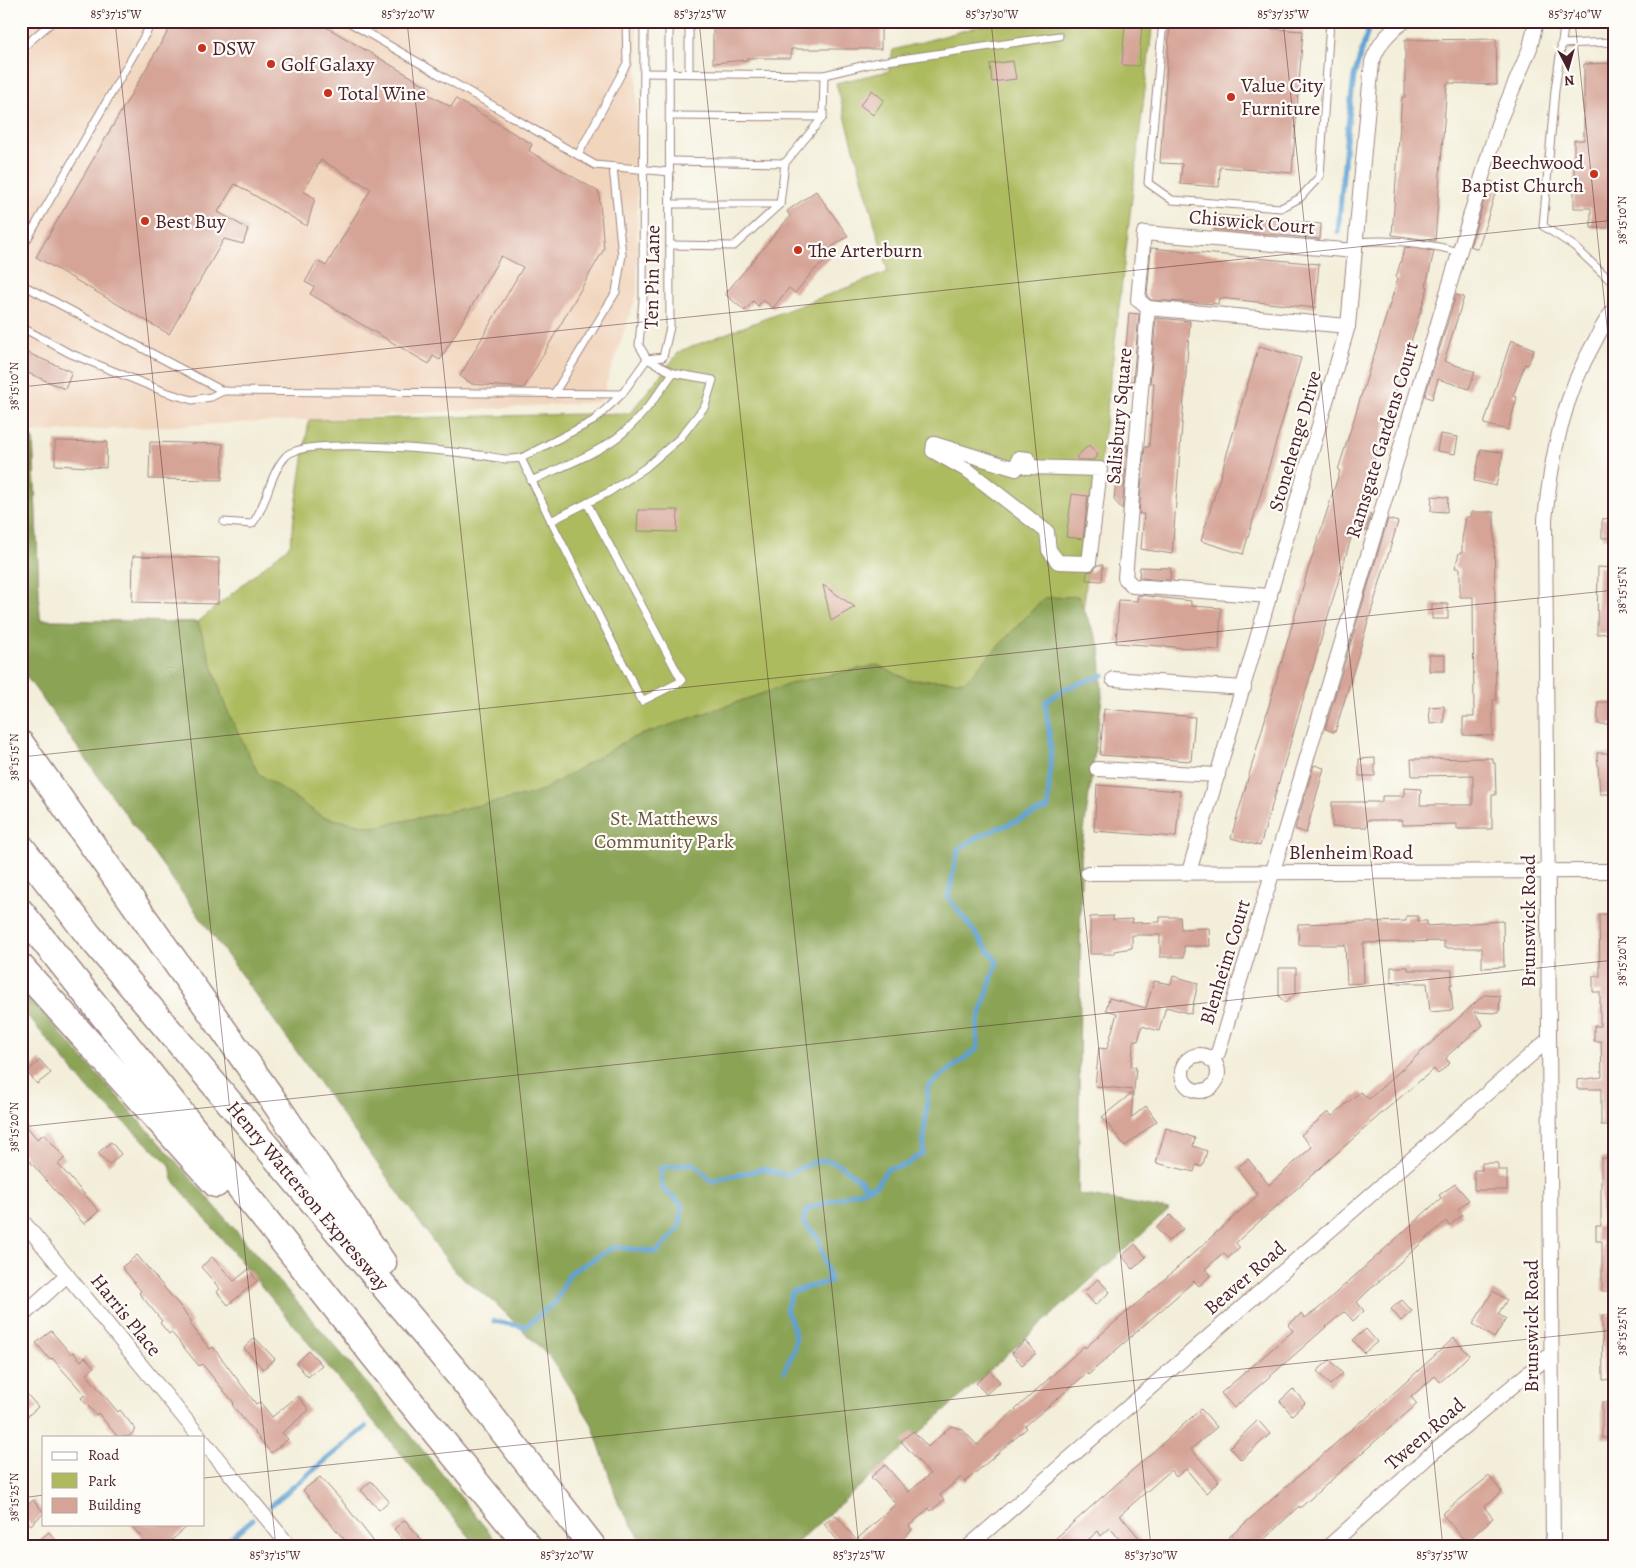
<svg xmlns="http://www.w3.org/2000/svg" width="1636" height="1568" viewBox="0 0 1636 1568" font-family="Alegreya,serif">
<rect width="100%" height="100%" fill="#fdfcf7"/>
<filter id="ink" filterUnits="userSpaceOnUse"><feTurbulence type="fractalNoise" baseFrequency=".02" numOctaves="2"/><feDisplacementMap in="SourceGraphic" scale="10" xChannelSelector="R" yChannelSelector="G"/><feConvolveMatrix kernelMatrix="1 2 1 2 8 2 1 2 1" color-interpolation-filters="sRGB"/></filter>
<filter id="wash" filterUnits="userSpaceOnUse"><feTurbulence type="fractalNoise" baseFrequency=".0096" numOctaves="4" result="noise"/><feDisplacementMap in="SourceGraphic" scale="20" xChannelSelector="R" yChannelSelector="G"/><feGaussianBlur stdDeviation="1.12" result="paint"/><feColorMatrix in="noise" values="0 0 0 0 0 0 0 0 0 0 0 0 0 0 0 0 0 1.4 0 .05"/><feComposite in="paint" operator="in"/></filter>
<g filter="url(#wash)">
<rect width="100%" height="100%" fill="#f3eed9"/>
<polygon fill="#f1d5bd" points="25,21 637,21 637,294 600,402 309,420 21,433 21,25"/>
<polygon fill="#adbb5e" stroke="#7c6d44" points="998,21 1153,21 1080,636 1082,721 1078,1238 581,1375 21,666 21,438 33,438 40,620 198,622 290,545 309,420 630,413 680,351 888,272 836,83 889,71 893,50"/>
<g fill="#8aa355" stroke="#6a6140">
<polygon points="21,438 33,438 40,620 198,622 226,708 258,773 323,817 374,827 538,793 629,739 796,682 877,665 909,680 965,681 1044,598 1078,596 1100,646 1102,698 1081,854 1078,1194 1169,1210 792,1547 646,1547 619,1505 592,1424 551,1358 494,1302 456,1273 21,669"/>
<polygon points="21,989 189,1176 400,1422 501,1547 478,1547 173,1180 170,1165 89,1090 21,1008"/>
</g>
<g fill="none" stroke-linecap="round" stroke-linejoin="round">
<g stroke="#5ea1d2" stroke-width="5">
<polyline points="1338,232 1346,141 1354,76 1371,21"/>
<path d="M494 1321 525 1327 556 1301 570 1273 614 1247 657 1252 680 1227 682 1205 662 1188 661 1168 693 1163 712 1181 763 1169 787 1175C831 1151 833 1159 869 1188"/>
<path d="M784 1371C798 1342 800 1340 786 1310L792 1292 830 1281 818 1238 803 1222 807 1209 877 1185 887 1169 906 1165 923 1153 928 1086 978 1048 977 1025 997 962 948 897 958 849 982 835 1048 808 1051 747 1045 702 1066 688 1103 675"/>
<polyline points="271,1505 366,1427"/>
<polyline points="220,1547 253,1519"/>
</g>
</g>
<g id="blocks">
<g fill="#d6a497">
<polygon points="174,21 316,21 430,88 426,93 451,107 456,99 532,144 529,151 599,192 604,249 524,388 472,384 460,376 523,267 501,256 440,360 433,356 429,364 310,294 314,287 305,282 317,261 326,266 371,189 321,160 303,191 315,198 307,226 235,184 218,212 248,229 243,244 224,239 169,334 36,257"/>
<polygon points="713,21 881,21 881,49 791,49 791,58 747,58 747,60 713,63"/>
<polygon points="1125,21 1142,22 1139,66 1122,65"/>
<polygon points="1170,22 1303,31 1292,173 1220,167 1219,187 1180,184 1182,164 1160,163"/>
<polygon points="1496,39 1497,85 1447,83 1435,241 1392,235 1402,97 1405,97 1405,40"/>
<polygon points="1013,61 1016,79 992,82 990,64"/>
<polygon points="1615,63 1615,209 1608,209 1608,228 1591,228 1591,208 1574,208 1574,140 1584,140 1584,64"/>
<polygon points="872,90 884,100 873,115 860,105"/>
<polygon points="1490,181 1498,184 1478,249 1470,246"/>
<polygon points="816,191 848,236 832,247 837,253 814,270 795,293 789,288 773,308 763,300 758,306 753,301 745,311 725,294 790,216 787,211"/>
<polygon points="1215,215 1321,224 1320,239 1214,229"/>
<polygon points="1405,247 1434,251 1426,286 1428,287 1368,480 1371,481 1361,511 1371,514 1366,531 1354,528 1260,846 1231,838 1307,573 1340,471 1338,470 1398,278 1396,277"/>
<polygon points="1151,248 1319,264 1315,308 1219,298 1218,304 1151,300 1147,296"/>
<polygon points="1456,295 1464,297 1444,361 1475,372 1469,389 1438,379 1432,399 1425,396"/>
<polygon points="1129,313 1139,314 1133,381 1123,380"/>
<polygon points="1156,318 1190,321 1172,554 1141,549 1144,514 1139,514 1145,447 1149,447 1154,383 1150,383"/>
<polygon points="1511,340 1534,349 1528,365 1525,364 1513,396 1517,397 1508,430 1484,424"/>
<polygon points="1259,346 1301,358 1243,554 1201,541"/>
<polygon points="21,350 72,372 65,389 21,370"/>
<polygon points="1440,434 1458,437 1455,454 1437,451"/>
<polygon points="55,441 107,442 106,468 55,465"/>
<polygon points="150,442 223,444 222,480 149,479"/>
<polygon points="1119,444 1128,445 1122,509 1114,500"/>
<polygon points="1089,445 1098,455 1093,460 1078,460 1076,457"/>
<polygon points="1481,449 1503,453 1496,486 1474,481"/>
<polygon points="1072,494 1088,496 1083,539 1066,537"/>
<polygon points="1432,496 1448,497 1447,512 1431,511"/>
<polygon points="638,510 678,510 677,532 637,531"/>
<polygon points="1471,512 1494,512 1496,700 1493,700 1493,736 1463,735 1463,717 1474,717 1473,597 1460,597 1460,568 1455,568 1459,553 1462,553 1462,539 1466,517 1471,517"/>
<polygon points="1615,518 1615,538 1602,538 1602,519"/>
<polygon points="1388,519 1398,522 1335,732 1325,729"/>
<polygon points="133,556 219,558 218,604 132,602"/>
<polygon points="1097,565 1103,565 1102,581 1086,580 1087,572 1093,571"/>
<polygon points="1140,567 1171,568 1170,580 1139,578"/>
<polygon points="1598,567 1615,568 1615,633 1597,634"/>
<polygon points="823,585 855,607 831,621"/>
<polygon points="1138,595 1191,601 1191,606 1221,608 1219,650 1116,643 1119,600 1137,601"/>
<rect x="1432" y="604" width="16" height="15"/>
<rect x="1429" y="655" width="16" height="16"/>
<rect x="1598" y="702" width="17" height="22"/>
<polygon points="1444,706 1444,723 1430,724 1429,707"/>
<polygon points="1104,709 1195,717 1191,761 1100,755"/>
<polygon points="1597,753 1615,753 1615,794 1600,794"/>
<polygon points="1375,758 1375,776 1359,776 1359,759"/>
<polygon points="1493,758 1493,763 1495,763 1496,795 1492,795 1492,829 1457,829 1457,824 1402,825 1402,820 1367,820 1367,827 1332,827 1332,802 1382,802 1382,796 1404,796 1404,788 1421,789 1420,805 1473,805 1473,775 1412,776 1411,759"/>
<polygon points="1314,765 1324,768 1306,833 1295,829"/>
<polygon points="1097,785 1180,791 1176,837 1094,831"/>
<polygon points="1599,914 1615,914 1615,1125 1601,1125 1601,1089 1577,1089 1577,1080 1602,1077 1601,1041 1594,1041 1594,1026 1600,1026 1600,992 1593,992 1593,976 1600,977"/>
<polygon points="1113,916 1113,920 1132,919 1132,923 1160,922 1160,917 1180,917 1181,929 1209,928 1210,946 1184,946 1184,957 1160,957 1160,935 1132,935 1132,948 1114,951 1114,954 1090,954 1090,917"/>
<polygon points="1406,916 1418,916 1418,921 1427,921 1427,926 1503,921 1504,967 1482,968 1482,948 1444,948 1444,941 1363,943 1364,983 1347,984 1345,945 1299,945 1298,924 1406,921"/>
<polygon points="1391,967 1408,967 1408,970 1452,970 1452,984 1450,984 1453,1010 1430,1012 1427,983 1391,983"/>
<polygon points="1279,968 1296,968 1296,993 1285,1003 1279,996"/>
<polygon points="1173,976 1198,983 1191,1014 1166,1007 1159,1031 1142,1026 1138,1041 1134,1040 1131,1067 1136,1067 1134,1090 1095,1086 1099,1048 1107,1049 1117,1013 1106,1010 1109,998 1146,1008 1154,981 1171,984"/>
<polygon points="1484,995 1500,996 1499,1013 1474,1012 1483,1025 1448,1055 1446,1059 1450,1063 1438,1074 1434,1069 1390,1106 1242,1237 1236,1243 1240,1248 1228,1258 1224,1253 1205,1269 1211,1275 1199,1286 1194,1281 1088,1375 1087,1373 1043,1411 1025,1426 1027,1428 965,1482 961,1477 940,1495 944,1500 931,1511 929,1508 909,1526 912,1530 899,1542 892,1547 843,1547 824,1524 836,1515 856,1540 896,1504 871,1477 885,1465 909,1492 930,1474 901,1441 913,1431 928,1447 951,1426 962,1429 977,1445 1084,1346 1085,1348 1157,1286 1258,1195 1237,1168 1248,1159 1269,1185 1312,1147 1301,1135 1328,1112 1332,1116 1360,1092 1369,1099"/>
<polygon points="40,1060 51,1073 37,1084 27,1072"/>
<polygon points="1133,1092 1131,1118 1146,1106 1157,1121 1125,1146 1102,1117"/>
<polygon points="21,1119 37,1139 44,1134 65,1158 58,1164 99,1211 84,1224 21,1151"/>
<polygon points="1166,1128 1195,1138 1193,1146 1207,1151 1202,1167 1196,1165 1194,1172 1156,1163"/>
<polygon points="111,1142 121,1154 109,1165 98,1153"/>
<polygon points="1601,1158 1615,1158 1615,1291 1602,1291 1602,1241 1596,1241 1596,1226 1601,1226"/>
<polygon points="1482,1163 1498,1163 1498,1170 1507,1170 1507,1190 1474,1190 1474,1170 1482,1170"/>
<polygon points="1455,1184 1469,1200 1458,1209 1462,1215 1449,1226 1446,1221 1367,1292 1357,1302 1364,1311 1353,1321 1345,1312 1342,1313 1234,1408 1221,1393 1293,1331 1288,1325 1301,1314 1305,1318 1318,1309 1441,1198 1439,1195"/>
<polygon points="1170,1215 1183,1229 1168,1241 1156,1228"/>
<polygon points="1135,1244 1146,1257 1133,1269 1122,1256"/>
<polygon points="137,1255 179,1305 192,1322 190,1324 210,1349 213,1347 256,1404 260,1402 272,1417 298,1396 309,1410 282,1433 288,1439 271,1453 232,1405 234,1403 202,1364 199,1366 171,1332 169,1334 160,1323 162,1321 139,1293 141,1291 122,1267"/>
<polygon points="212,1257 234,1281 249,1269 257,1281 228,1305 217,1292 220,1289 201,1267"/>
<polygon points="1098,1279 1110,1292 1095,1305 1084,1292"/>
<polygon points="1493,1291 1507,1300 1498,1314 1506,1319 1494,1338 1473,1324"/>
<polygon points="1402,1300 1412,1311 1401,1321 1391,1309"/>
<polygon points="1602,1315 1615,1315 1615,1379 1603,1380"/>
<polygon points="1366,1329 1377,1342 1364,1353 1353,1340"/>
<polygon points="51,1331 71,1354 73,1352 81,1361 85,1357 94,1367 87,1375 118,1412 120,1410 136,1430 128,1437 118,1437 98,1413 96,1415 81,1398 85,1395 52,1358 50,1360 36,1343"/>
<polygon points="255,1338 275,1359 263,1369 244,1348"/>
<polygon points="1454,1338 1469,1355 1455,1369 1440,1382 1435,1376 1411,1397 1417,1404 1300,1508 1299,1506 1256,1547 1232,1547 1226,1540 1362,1420 1363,1421"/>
<polygon points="1025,1341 1036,1353 1022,1365 1012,1353"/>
<polygon points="309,1351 322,1365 308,1377 296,1363"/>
<polygon points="1330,1360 1343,1374 1330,1385 1317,1371"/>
<polygon points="990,1371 1000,1382 986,1394 976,1383"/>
<polygon points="21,1387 38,1407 21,1422"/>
<polygon points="1293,1389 1305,1403 1292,1415 1280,1401"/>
<rect x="1602" y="1402" width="13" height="36"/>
<polygon points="1201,1409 1217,1427 1191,1449 1219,1481 1206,1493 1186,1469 1176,1477 1171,1470 1120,1515 1147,1547 1126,1547 1110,1528 1101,1536 1098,1531 1080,1547 1046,1547"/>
<polygon points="1258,1420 1270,1434 1241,1460 1230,1447"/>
<polygon points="1489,1476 1502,1492 1484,1507 1493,1518 1466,1542 1442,1514"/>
<polygon points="320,1477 342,1501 378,1547 351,1547 317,1508 303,1490"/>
<polygon points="371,1481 389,1501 379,1510 361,1490"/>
<polygon points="33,1500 44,1513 31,1525 21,1514 21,1510"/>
<polygon points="405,1520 427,1547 409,1547 394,1529"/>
<polygon points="130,1524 190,1524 164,1547 150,1547"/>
<polygon points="49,1532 61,1547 31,1547"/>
</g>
</g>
</g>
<g filter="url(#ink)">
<use href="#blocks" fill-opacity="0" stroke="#9e8682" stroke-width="1"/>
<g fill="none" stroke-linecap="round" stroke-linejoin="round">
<defs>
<g id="lane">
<polyline points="347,21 595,165 670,172"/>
<polyline points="644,21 643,299 639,345 647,359"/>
<polyline points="689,21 689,72"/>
<polyline points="1163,21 1148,183 1172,200 1281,208 1300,198 1320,176 1330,21"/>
<polyline points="1565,21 1555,90 1543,226 1574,246 1615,285"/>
<polyline points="1561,44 1615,42"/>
<polyline points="21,49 53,21"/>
<polyline points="645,73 824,75 823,117 785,163 780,204 734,246 670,245"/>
<polyline points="824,75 874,63 1059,36"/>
<polyline points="670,116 823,117"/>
<polyline points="578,155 627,63 626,21"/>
<polyline points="670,161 785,163"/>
<polyline points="670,204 780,204"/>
<path d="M1356 242C1391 239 1425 242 1459 252"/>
<polyline points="21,250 153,21"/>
<polyline points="21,284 223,391 622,394 647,359"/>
<polyline points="21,327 69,353 165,392 192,400 211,397 223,391"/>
<polyline points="647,359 663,357 670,327 669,21"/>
<polyline points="554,394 616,292 622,255 613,167"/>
<polyline points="622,394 593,421 521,458 551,521 609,492 645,468 680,438 705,406 713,380 673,373 647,359"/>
<path d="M531 481C561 467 600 453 624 432 644 415 658 394 673 373"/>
<polyline points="551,521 642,701 682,681 587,503"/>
<path d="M224 522 252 524C268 504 268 476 286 456 305 436 448 451 479 455 496 457 504 461 521 458"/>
</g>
<g id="street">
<polyline points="1148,308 1138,300 1144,233 1355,251"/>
<polygon points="934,444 1016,469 1019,458 1028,459 1027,467 1100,469 1089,563 1058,562 1049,550 1047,532 970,472 933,451"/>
<polyline points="1270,596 1133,586 1125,578 1148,308 1348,326"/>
<polyline points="1113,679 1244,688"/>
<polyline points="1097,769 1218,775"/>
<path d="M1189 872 1348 326 1372 62C1379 43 1388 32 1405 21"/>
<polyline points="1088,873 1615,871"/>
<circle cx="1200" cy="1073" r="18"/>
<polyline points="1211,1060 1218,1053 1498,124 1530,48 1536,21"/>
<polyline points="21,1219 200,1437"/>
<polyline points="21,1317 67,1275"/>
<polyline points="204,1442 290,1547"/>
<polyline points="968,1547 1549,1039"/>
<polyline points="1328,1547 1429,1456 1551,1354"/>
<path d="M1553 1547 1545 520C1551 457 1563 397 1595 341 1601 330 1606 318 1615 309"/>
</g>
<g id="highway">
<polyline points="21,744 271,1097 383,1263"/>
<polyline points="21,847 87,933 467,1385 593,1547"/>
<polyline points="21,912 405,1395 529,1547"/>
<polyline points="21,967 216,1184"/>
</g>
</defs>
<use href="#lane" stroke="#9e8682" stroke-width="9"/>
<use href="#street" stroke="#9e8682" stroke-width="16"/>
<use href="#highway" stroke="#9e8682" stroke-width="29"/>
<use href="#lane" stroke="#fff" stroke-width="7"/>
<use href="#street" stroke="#fff" stroke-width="14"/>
<use href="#highway" stroke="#fff" stroke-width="26"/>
</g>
</g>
<path fill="none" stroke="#4a1f2b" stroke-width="1" stroke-opacity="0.45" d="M115 21 276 1547M407 21 568 1547M699 21 859 1547M991 21 1151 1547M1283 21 1443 1547M1575 21 1615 403M21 387 1615 220M21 757 1615 590M21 1127 1615 960M204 1478 1615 1330M21 1498 44 1495"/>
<g fill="#c8321e" stroke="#fdfcf7" stroke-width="2">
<circle cx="202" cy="48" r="5"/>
<circle cx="271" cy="64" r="5"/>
<circle cx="328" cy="93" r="5"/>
<circle cx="1231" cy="97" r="5"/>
<circle cx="1594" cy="174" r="5"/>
<circle cx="145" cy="221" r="5"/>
<circle cx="798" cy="250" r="5"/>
</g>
<g text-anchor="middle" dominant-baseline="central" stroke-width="4.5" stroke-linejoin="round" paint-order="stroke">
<g font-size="20" fill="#4a1f2b" stroke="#fdfcf7" text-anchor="start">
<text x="212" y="48">DSW</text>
<text x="281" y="64">Golf Galaxy</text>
<text x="1241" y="85">Value City<tspan x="1241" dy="23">Furniture</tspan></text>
<text x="338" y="93">Total Wine</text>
<text x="1584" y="162" text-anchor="end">Beechwood<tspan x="1584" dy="23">Baptist Church</tspan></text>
<text x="155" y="221">Best Buy</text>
<text x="808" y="250">The Arterburn</text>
</g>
<g font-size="20" fill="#4a1f2b" stroke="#fdfcf7">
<text transform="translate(1252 222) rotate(5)">Chiswick Court</text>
<text transform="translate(652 277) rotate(-89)">Ten Pin Lane</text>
<text transform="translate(1119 416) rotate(-85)">Salisbury Square</text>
<text transform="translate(1382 440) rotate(-73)">Ramsgate Gardens Court</text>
<text transform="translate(1295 441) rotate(-74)">Stonehenge Drive</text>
<text x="1351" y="852">Blenheim Road</text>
<text transform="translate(1528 921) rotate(-90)">Brunswick Road</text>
<text transform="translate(1225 962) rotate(-73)">Blenheim Court</text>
<text transform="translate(308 1196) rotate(50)">Henry Watterson Expressway</text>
<text transform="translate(1245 1278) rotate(-41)">Beaver Road</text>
<text transform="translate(126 1315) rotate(51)">Harris Place</text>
<text transform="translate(1531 1326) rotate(-90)">Brunswick Road</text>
<text transform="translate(1425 1434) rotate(-41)">Tween Road</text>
</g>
<g font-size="20" fill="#6d563d" stroke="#fdfcf7">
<text x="664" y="818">St. Matthews<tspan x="664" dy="23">Community Park</tspan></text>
</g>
</g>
<rect width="1636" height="1568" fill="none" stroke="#fdfcf7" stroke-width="55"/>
<rect x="42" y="1436" width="162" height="90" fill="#fdfcf7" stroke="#b5a4a5"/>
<rect x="52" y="1452" width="25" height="8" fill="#ffffff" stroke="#b5a4a5"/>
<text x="88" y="1460" font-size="15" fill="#4a1f2b">Road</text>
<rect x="52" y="1473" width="25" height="15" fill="#adbb5e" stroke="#b5a4a5"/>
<text x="88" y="1486" font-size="15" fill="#4a1f2b">Park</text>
<rect x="52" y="1498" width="25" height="15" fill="#d6a497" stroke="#b5a4a5"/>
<text x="88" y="1510" font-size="15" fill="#4a1f2b">Building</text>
<g transform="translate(1568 68) rotate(174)" stroke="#fdfcf7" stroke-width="4" paint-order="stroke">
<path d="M0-4L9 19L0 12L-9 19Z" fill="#4a1f2b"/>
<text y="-8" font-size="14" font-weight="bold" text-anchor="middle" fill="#4a1f2b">N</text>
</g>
<rect x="28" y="28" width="1580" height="1512" fill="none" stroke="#4a1f2b" stroke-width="2"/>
<g font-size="12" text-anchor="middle" fill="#4a1f2b">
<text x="116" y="18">85°37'15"W</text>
<text x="408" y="18">85°37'20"W</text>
<text x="700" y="18">85°37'25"W</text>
<text x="992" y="18">85°37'30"W</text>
<text x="1283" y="18">85°37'35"W</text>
<text x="1575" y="18">85°37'40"W</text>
<text transform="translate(1622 220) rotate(-90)" y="4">38°15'10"N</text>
<text transform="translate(14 386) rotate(-90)" y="4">38°15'10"N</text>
<text transform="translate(1622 590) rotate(-90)" y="4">38°15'15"N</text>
<text transform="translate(14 757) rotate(-90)" y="4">38°15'15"N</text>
<text transform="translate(1622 961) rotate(-90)" y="4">38°15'20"N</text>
<text transform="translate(14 1127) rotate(-90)" y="4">38°15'20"N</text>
<text transform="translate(1622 1331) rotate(-90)" y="4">38°15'25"N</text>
<text transform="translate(14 1497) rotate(-90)" y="4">38°15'25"N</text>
<text x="275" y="1559">85°37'15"W</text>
<text x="567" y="1559">85°37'20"W</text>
<text x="859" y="1559">85°37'25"W</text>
<text x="1151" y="1559">85°37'30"W</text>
<text x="1442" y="1559">85°37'35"W</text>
</g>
</svg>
